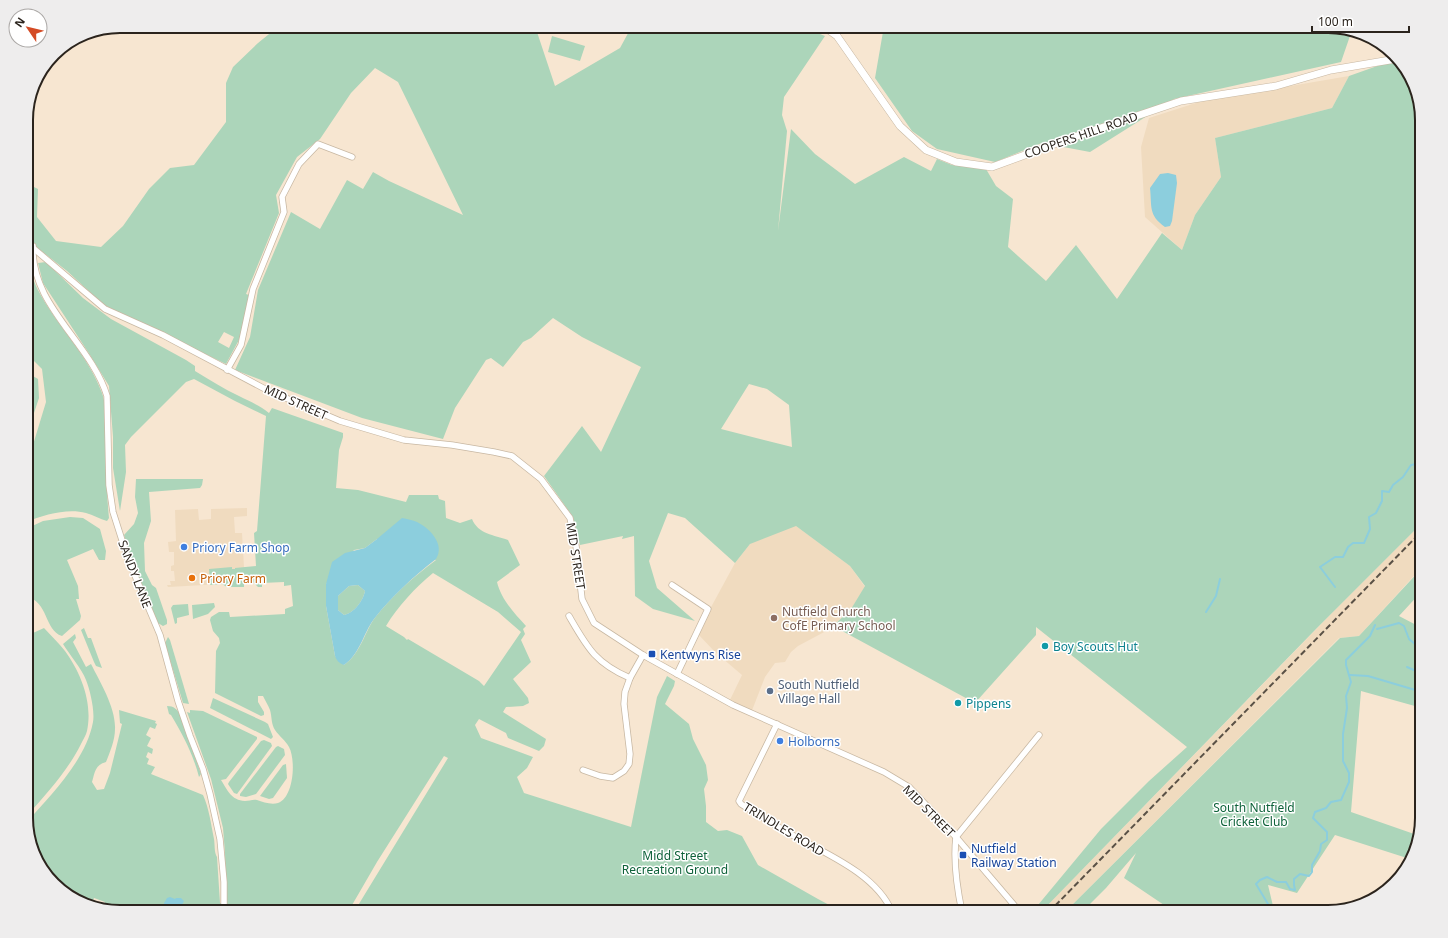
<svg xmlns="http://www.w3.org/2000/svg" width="1448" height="938" viewBox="0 0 1448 938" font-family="'Noto Sans',sans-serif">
<rect width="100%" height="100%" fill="#f7e6d1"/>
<g fill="#f0dbbf">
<polygon points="1349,76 1332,108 1215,138 1221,177 1195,215 1182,250 1145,217 1141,147 1149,118 1202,101"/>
<polygon points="247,508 247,516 234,517 235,533 242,533 244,567 249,567 251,580 244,582 244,587 227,587 222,584 168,587 167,585 171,585 170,581 175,581 174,571 171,571 171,566 174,565 174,552 169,552 168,542 176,541 175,510 198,509 199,520 211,519 211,509"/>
<polygon points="776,511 850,566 865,587 851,609 828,630 798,646 791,652 785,662 775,663 765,677 751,713 729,702 742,675 715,652 697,633 735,563"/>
<polygon points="1422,523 1422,567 1359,636 1339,638 1065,912 1033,912 1038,905 1044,909 1335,610"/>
</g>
<g fill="#acd5ba" fill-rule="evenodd">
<path d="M279 26H535L555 86 620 48 632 26H800L825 36 784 97 782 115 787 131 778 231 791 129 815 154 855 184 904 157 931 171 937 159 952 165 986 169 996 186 1013 199 1008 247 1046 281 1076 245 1117 299 1162 233 1182 250 1195 215 1221 177 1215 138 1332 108 1349 76 1397 59 1409 73 1422 120V523L1316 629 1044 909 1038 905 1101 829 1149 781 1187 747 1036 627V635L975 703 833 626 851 609 865 586 850 566 796 526 750 544 735 563 685 518 668 513 649 561 657 588 695 621 653 609 635 596 634 536 622 539 623 536 580 545 573 517 544 476 582 426 601 452 641 367 582 337 553 318 531 338 523 342 503 367 491 358 486 360 455 408 443 439 362 418 235 370 250 337 258 290 291 212 320 229 347 180 363 189 373 172 389 181 463 215 398 82 375 68 351 93 320 139 297 157 276 195 279 213 246 294 249 295 240 338 226 364 104 305 67 271 26 239V183L38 189 37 217 56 241 101 247 123 226 149 189 170 168 194 165 226 122V83L233 67 258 43ZM224 332 234 337 229 348 218 342ZM749 384 767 389 789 405 792 447 721 429Z"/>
<polygon points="884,26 1027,26 1030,28 1032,26 1328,26 1351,33 1341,62 1174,99 1090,152 1042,143 995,162 937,149 912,131 875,78"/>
<polygon points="552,36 585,46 580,61 548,52"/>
<path d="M26 247 28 248C30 262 31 277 38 290 56 325 89 356 102 393 108 409 106 440 106 457 106 478 107 498 109 518L107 521C100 519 93 515 86 513 67 508 44 515 26 522V461L29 458 46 402 42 369 26 353Z"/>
<path d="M46 262 83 298 111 319 186 360 195 366V371C210 380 224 389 239 396 250 402 260 405 269 413L272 408 343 433V437L339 450 336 488 358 490 406 502 409 495H438L439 499 445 501 446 518 460 523 472 519C478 534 494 535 508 540L520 565 497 582C501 599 514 613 526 626L523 629 525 634 521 640 531 662 513 679 528 698 529 703 523 706 506 707 503 712 546 739 544 746 539 751 508 738 506 733 479 719 475 725 481 738 533 757 527 768 517 777 524 793 631 827 657 697 667 676 675 681 674 686 665 704 689 724 693 739 706 765 708 780 704 789 706 806V822L718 831 727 830 742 836 758 865 818 899 835 908 849 912H354L448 758 444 756 377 862 348 912H191V910L182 912H120L104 907 105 902 94 898 92 903 68 896 39 865 26 823C51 795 86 760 93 722 95 711 90 690 86 680 82 669 69 654 63 644L75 634 76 638 73 642 86 667 91 664C100 682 116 708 115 729 115 740 110 752 106 762 95 765 95 772 92 782L97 790 104 789 110 773 122 724 120 723 119 710 156 721 155 723 157 724 155 729 150 727 146 735 151 738 147 746 153 749 152 754 148 752 146 757 149 759 147 764 155 767 151 774 203 795C209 808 211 824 214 839 215 845 214 852 217 857L220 903H226L225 853 223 828 211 779 187 712 190 713V710L203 711 257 737V739L226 779 221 780C228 791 231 800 245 801 249 801 253 799 257 800 263 802 271 805 278 803 294 797 296 760 289 747 286 741 279 736 275 730 271 724 272 717 270 710 268 705 265 700 263 696H258V702L264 712V715L261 716 215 693 216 651 220 643 219 638 213 631 210 620 211 617 219 612H229L230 617 285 614V609L293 606 291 585 284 586V582L262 583V587H258L251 580 244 582V587H227L222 584 210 585 209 569 232 567V569H235V568L256 566 254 533 257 531 266 416 235 401 194 379 186 382 131 437 125 445 126 472 120 511 113 468V437L109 386 90 355 43 283 38 263ZM377 539 436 560C413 577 392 596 374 619 364 634 360 654 344 665L335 656 326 606V584L354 550 365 548ZM433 573 498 612 521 632 484 686 479 681 408 639 407 640 404 637 386 626C398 606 415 588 433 573Z"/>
<polygon points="26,372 38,379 39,398 26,437"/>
<polygon points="136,479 203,479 202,485 200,488 149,492 151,521 144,543 145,571 152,585 156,588 167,620 167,624 163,626 158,623 132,561 124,535 134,524 138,513 135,497"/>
<path d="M70 517 83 518 100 529 106 551 105 560H99L93 549 67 560 78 586 79 599H76L81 616 80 620 62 636C44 630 49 602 26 596V529L43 521Z"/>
<polygon points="1422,568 1422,591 1399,616 1422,628 1422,708 1361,691 1351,812 1417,835 1410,859 1335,835 1297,893 1268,885 1273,906 1271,912 1163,912 1164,905 1124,878 1136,853 1106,888 1082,912 1065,912 1340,638 1359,636"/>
<path d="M358 585 365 591C363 601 354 613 344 615L338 610V596L349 586Z"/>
<path d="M26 601 31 604 34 610 28 616V626L33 633 44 628C51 636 59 643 65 651 81 673 93 703 87 731 86 735 83 740 81 744 67 772 46 794 26 817Z"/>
<polygon points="214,603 215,607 208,614 193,619 192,605"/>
<polygon points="188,604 189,615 177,618 177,623 175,624 171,608 173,605"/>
<polygon points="84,628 88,638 91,638 102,668 96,666 94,662 81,630"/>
<polygon points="168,637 170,640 189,704 183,703 165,643"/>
<polygon points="213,698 265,722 268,724 273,737 271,739 210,708"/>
<path d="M167 706C174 706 177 709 181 716L200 771 201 774 199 777C193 754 183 735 171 715L169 714Z"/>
<polygon points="264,740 271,743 272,746 237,794 234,793 228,784 229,782 261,741"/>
<polygon points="278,746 284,749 285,755 256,794 246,797 240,796 240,794 276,747"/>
<polygon points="286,764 287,778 273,798 269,799 260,796 283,765"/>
</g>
<g fill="#8ccedd" fill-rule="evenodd">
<path d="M1168 173 1176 175 1177 183 1172 221 1170 226 1165 227C1148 215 1152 206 1150 188L1160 174Z"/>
<path d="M402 518C407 519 413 520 417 522 431 529 445 545 436 559 413 577 392 596 374 619 363 634 360 654 344 665 339 663 337 661 335 656L326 606V584L332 562 345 553 365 548 377 539ZM358 585 365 591C363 601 354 613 344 615L338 610V596L349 586Z"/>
<polygon points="170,897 175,899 176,898 181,898 184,901 182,905 170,910 164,909 164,903 167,898"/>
</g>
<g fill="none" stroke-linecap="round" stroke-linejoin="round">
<g stroke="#8ccedd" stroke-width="2">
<polyline points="1335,587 1320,567 1335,557 1343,557 1348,547 1353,543 1364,543 1370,529 1369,517 1376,513 1382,501 1382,491 1389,492 1393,485 1403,477 1411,465 1422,463"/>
<polyline points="1206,612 1216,596 1220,579"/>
<polyline points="1377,629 1399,623 1404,626 1409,639 1422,650"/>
<polyline points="1407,667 1416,671"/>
<polyline points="1350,675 1368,676 1422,692"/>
<polyline points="1264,912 1264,907 1268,904 1256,884 1260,880 1267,877 1277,882 1286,882 1290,889 1295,890 1294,885 1294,879 1300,874 1309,876 1312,872 1312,865 1320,851 1321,844 1327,840 1327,832 1313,818 1315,812 1326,808 1331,802 1341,800 1349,782 1349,773 1343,761 1343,734 1347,708 1346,696 1351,682 1346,665 1346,660 1370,636 1375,625"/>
</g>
<defs>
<g id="minor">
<polyline points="26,242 105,309 163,335 267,390 340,421 404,440 452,445 494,452 512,456 541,479 570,518 576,546 582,599 594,623 643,655 733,705 884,772 909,787 956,837 1020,912"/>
<path d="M33 246C30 305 91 343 107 396L109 485 113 512 128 559 160 635 178 701 190 736 203 769 210 794 220 839 224 882V912"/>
<polyline points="227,370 241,345 253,289 284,212 282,197 299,164 318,144 352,157"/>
<polyline points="672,585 708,609 677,674"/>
<path d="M569 616C587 647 595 663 630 678"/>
<path d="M777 724 739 801 741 804C758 815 776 826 794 836 827 854 877 875 892 912"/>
<polyline points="583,770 600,776 613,778 624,771 629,764 630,754 624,704 625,692 630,678 643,655"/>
<path d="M962 912C957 888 953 862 956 837L1039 735"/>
</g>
<polyline id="tertiary" points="823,26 837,36 900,126 926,150 956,162 992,167 1068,139 1181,101 1276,86 1331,70 1396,59"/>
</defs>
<use href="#minor" stroke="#c8b8a3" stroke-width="7"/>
<use href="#tertiary" stroke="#c8b8a3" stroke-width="8"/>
<use href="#minor" stroke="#fff" stroke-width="5.5"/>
<use href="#tertiary" stroke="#fff" stroke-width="7"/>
<polyline stroke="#5a5146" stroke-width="2" stroke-dasharray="6 3" stroke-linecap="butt" points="1049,912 1422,531"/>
</g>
<g fill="#3f7fe0" stroke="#fff" stroke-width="1.5">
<circle cx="184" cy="547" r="4"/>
<circle cx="780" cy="741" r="4"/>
</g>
<circle fill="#e8710a" stroke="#fff" stroke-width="1.5" cx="192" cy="578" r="4"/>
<circle fill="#8d6e63" stroke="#fff" stroke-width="1.5" cx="774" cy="618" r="4"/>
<g fill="#0f9aa8" stroke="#fff" stroke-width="1.5">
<circle cx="1045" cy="646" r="4"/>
<circle cx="958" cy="703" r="4"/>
</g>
<g fill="#1a4fb4" stroke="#fff" stroke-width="1.5">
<rect x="648" y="650" width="8" height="8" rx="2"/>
<rect x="959" y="851" width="8" height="8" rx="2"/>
</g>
<circle fill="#5c6f8a" stroke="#fff" stroke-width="1.5" cx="770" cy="691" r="4"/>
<g text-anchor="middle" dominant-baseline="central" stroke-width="3" stroke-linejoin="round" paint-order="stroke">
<g font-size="12" fill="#2b241d" stroke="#fff">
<text transform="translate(1081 135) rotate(-19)">COOPERS HILL ROAD</text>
<text transform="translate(296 402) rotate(24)">MID STREET</text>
<text transform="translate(576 556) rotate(81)">MID STREET</text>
<text transform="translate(135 574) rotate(69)">SANDY LANE</text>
<text transform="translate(929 811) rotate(45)">MID STREET</text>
<text transform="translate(784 829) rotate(31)">TRINDLES ROAD</text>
</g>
<g font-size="12" fill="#366cbe" stroke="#fff" text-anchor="start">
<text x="192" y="547">Priory Farm Shop</text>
<text x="788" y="741">Holborns</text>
</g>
<g font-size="12" fill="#c56008" stroke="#fff" text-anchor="start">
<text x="200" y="578">Priory Farm</text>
</g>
<g font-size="12" fill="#785e54" stroke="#fff" text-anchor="start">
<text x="782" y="611">Nutfield Church<tspan x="782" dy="14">CofE Primary School</tspan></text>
</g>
<g font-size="12" fill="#0d838f" stroke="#fff" text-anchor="start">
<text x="1053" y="646">Boy Scouts Hut</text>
<text x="966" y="703">Pippens</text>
</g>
<g font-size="12" fill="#164399" stroke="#fff" text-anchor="start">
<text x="660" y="654">Kentwyns Rise</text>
<text x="971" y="848">Nutfield<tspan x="971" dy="14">Railway Station</tspan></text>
</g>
<g font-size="12" fill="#4e5e75" stroke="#fff" text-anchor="start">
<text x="778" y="684">South Nutfield<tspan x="778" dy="14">Village Hall</tspan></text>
</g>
<g font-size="12" fill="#0e623a" stroke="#fff">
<text x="1254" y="807">South Nutfield<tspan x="1254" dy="14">Cricket Club</tspan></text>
<text x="675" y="855">Midd Street<tspan x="675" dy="14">Recreation Ground</tspan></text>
</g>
</g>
<path d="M0 0H1448V938H0ZM120 33H1328A87 87 0 0 1 1415 120V818A87 87 0 0 1 1328 905H120A87 87 0 0 1 33 818V120A87 87 0 0 1 120 33Z" fill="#eeeded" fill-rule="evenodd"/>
<path fill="none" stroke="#2b241d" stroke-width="2" d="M120 33H1328A87 87 0 0 1 1415 120V818A87 87 0 0 1 1328 905H120A87 87 0 0 1 33 818V120A87 87 0 0 1 120 33Z"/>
<g transform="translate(28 28) rotate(305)"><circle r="19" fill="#ffffff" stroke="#aaa7a5"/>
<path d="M0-3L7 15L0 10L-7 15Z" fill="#d44b25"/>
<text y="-6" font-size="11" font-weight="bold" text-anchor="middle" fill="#2b241d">N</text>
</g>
<path d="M1312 26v6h97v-6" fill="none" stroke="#2b241d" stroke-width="2"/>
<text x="1318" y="26" font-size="12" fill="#2b241d" stroke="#ffffff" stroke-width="3" paint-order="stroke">100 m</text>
</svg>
